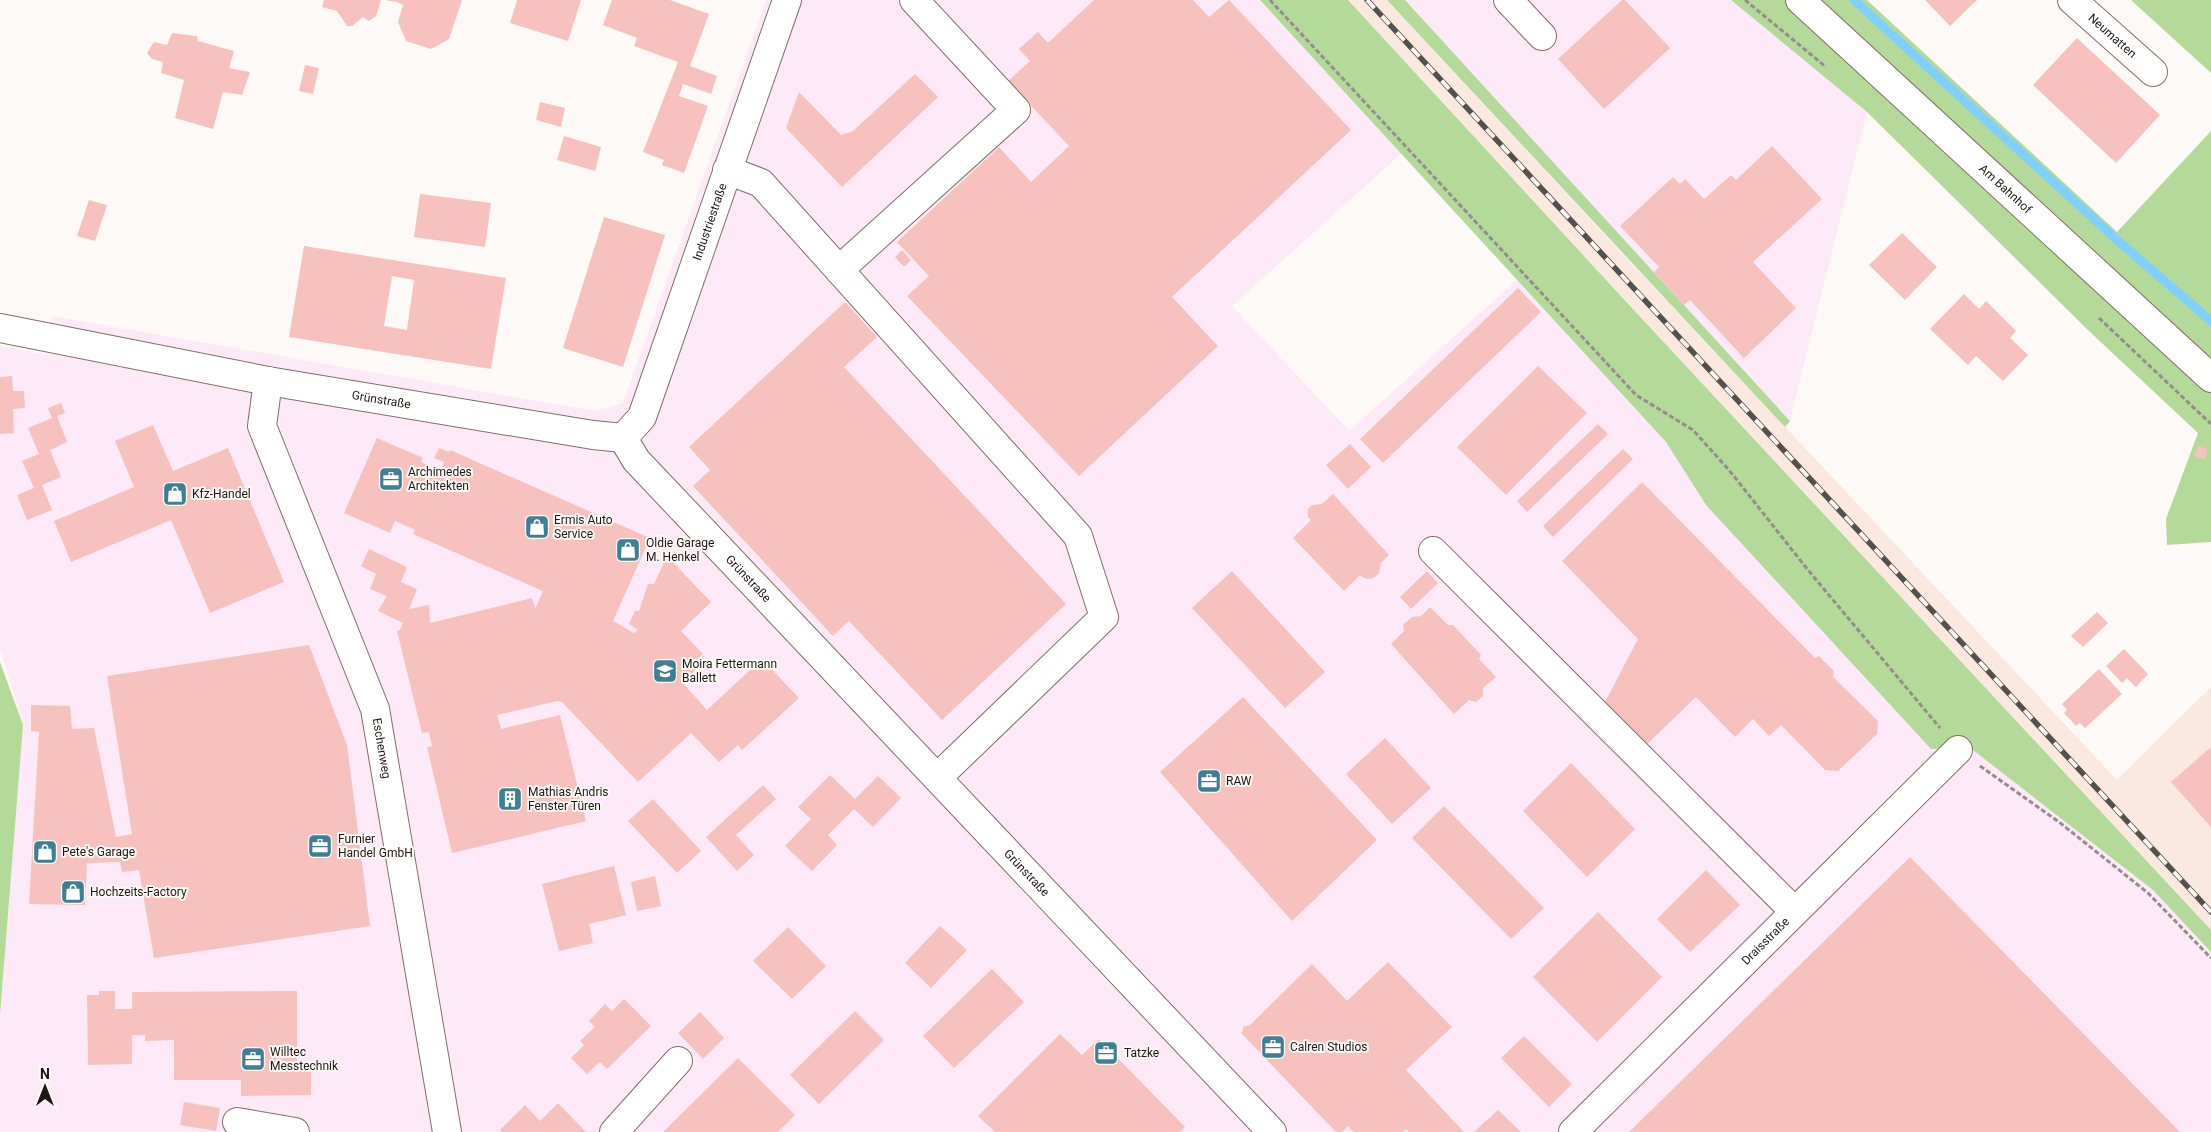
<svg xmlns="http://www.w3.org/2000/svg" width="2211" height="1132" viewBox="0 0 2211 1132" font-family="Roboto,sans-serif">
<rect width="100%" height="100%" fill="#fdf9f6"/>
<polygon fill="#fbe8df" points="1348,0 1387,0 1615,246 2117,780 2211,687 2211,930 1631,307"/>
<g fill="#fde9f8">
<polygon points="766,0 1260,0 1402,153 1232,306 1349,431 1518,279 1666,442 1706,505 1969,747 2153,890 2211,952 2211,1132 0,1132 0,1015 23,725 0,648 0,346 48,355 52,316 595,411 623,403"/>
<polygon points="1405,0 1731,0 1867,112 1790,421"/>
</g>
<g fill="#b4da99">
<polygon points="1260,0 1348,0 1631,307 2211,930 2211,952 2153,890 1969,747 1931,749 1706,505 1666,442"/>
<polygon points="1387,0 1405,0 1790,421 1785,427"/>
<polygon points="1731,0 1867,0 2117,232 2211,131 2211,542 2167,545 2166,519 2198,433 2090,332 1867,112"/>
<polygon points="2131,0 2211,0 2211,73"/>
<polygon points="0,662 23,725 0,1015"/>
</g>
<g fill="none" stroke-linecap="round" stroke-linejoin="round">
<polyline stroke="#80cffe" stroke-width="9" points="1854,0 2118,241 2211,321"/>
</g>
<g fill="#f7c2be" fill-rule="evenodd">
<polygon points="324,0 381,0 376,16 369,21 363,17 352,26 347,26 337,11 322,7"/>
<polygon points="385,0 462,0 449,39 431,49 406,41 398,22 403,5 397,2"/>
<polygon points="517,0 581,0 568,41 510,23"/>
<polygon points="612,0 670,0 709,14 690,66 717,76 711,94 683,84 679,96 708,106 684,173 662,165 664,160 643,152 678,62 634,46 637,38 603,25"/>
<polygon points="1094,0 1193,0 1209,17 1229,0 1351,130 1172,297 1218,346 1079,476 907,296 929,276 897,242 999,147 1031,182 1069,146 1008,81 1030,61 1019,49 1038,32 1048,43"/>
<polygon points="1622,0 1625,0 1670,48 1604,109 1558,59"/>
<polygon points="1925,0 1977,0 1950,26"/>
<polygon points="172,33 197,36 198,41 234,51 229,68 250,72 242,95 223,92 213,129 175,118 184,80 161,73 163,62 152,59 147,53 154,42 167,45"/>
<polygon points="2077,38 2160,115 2116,163 2033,85"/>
<polygon points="305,65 319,68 313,94 299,91"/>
<polygon points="915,74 938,97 842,187 786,128 799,92 841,135 853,131"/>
<polygon points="540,102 565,108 561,127 536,120"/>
<polygon points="564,136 601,147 595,171 557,160"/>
<polygon points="1772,146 1822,199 1753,262 1796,308 1744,358 1690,300 1684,305 1654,272 1659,267 1620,226 1673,177 1680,184 1685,179 1704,199 1731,175 1736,180"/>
<polygon points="420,194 491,203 485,247 414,237"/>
<polygon points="89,200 107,205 95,241 77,236"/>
<polygon points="604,217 665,235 623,367 563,348"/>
<polygon points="1902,233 1937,267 1905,300 1869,265"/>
<path d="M304 246 506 278 491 369 289 337ZM392 276 414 280 407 330 384 326Z"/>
<polygon points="902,250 911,260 904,267 895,257"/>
<polygon points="1518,288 1541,312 1383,463 1360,439"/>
<polygon points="1964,294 1979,309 1986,301 2016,331 2010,338 2028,355 2003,381 1976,356 1968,365 1930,329"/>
<polygon points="845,302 877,337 844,367 1066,604 942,720 849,621 833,636 693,486 710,470 689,447"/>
<polygon points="1538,366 1587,413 1506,495 1457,447"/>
<polygon points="12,376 13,391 24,391 25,408 13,409 14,433 0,434 0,377"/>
<polygon points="61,403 65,413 57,416 67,442 50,450 61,477 42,485 52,510 27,520 17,495 34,488 22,461 39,454 28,428 52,418 48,408"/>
<polygon points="1598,424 1608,434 1527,512 1517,501"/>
<polygon points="153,425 173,471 228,448 284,582 210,613 171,520 71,562 54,521 134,487 115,441"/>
<polygon points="377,438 423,458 421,462 441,471 444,462 434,458 439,448 449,452 450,450 650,538 613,621 634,633 638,630 629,624 635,611 639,611 648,584 654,584 667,556 711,602 681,631 703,654 693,663 698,668 682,682 707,710 762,659 799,698 742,750 738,745 719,762 691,733 638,782 562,702 557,701 497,715 501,729 560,715 586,821 452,853 427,747 432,746 429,732 422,733 397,631 400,630 403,623 378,611 387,596 370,589 376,574 361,566 369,549 407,567 401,582 417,589 409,609 429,605 430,623 532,598 535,609 543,591 413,534 415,530 395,521 390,533 344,513"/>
<polygon points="1350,444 1371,467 1348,489 1326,465"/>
<polygon points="2198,446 2208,449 2205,459 2194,456"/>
<polygon points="1623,449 1633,459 1553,537 1543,526"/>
<polygon points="1642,482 1815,658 1819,656 1834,671 1833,677 1878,721 1877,734 1838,771 1825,770 1781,725 1769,736 1753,719 1735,737 1696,697 1644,747 1604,704 1638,639 1562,561"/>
<polygon points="1333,494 1389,555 1381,563 1379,573 1374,578 1366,579 1360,575 1344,591 1293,538 1311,520 1308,517 1308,509 1312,505 1322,504"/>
<polygon points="1232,571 1325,672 1285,708 1192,608"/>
<polygon points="1427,571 1438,583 1411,609 1400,597"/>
<polygon points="1430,607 1448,625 1453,625 1481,655 1479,659 1496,677 1483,688 1483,696 1476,702 1469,700 1454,714 1391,644 1404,631 1403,625 1412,617 1421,616"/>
<polygon points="2097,612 2108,623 2083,647 2071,636"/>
<polygon points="309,645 347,745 370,926 154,958 139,870 122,872 120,862 87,863 85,905 29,904 39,732 31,731 31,705 70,706 72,729 94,728 116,837 132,834 107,676"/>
<polygon points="2124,649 2148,674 2136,687 2127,678 2122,683 2106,666"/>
<polygon points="2099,669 2122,694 2085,728 2080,723 2076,726 2064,713 2067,710 2062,704"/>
<polygon points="1243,697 1377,840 1292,921 1160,772"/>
<polygon points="1385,738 1431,788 1392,824 1346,774"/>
<polygon points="2211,747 2211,827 2171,782"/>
<polygon points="1571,763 1635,829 1587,877 1523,811"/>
<polygon points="830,775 855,799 878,776 901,798 873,827 854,809 828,835 837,845 812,871 785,846 811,819 798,807"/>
<polygon points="763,785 776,799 736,835 754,855 737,871 706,837"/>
<polygon points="653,799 701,851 677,873 628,821"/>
<polygon points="1444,806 1544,908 1511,939 1412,838"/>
<polygon points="1910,857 2180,1132 1629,1132"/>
<polygon points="614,866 626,915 589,924 593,943 559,951 542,884"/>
<polygon points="1706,870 1740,905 1690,952 1657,919"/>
<polygon points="655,876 661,906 637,911 631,882"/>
<polygon points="1598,912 1662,977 1597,1042 1533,977"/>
<polygon points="940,926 967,950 931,988 905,963"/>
<polygon points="788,927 826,966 792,999 753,961"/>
<polygon points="1388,962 1452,1027 1406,1070 1464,1132 1409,1132 1406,1129 1403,1132 1354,1132 1348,1126 1342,1132 1336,1132 1241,1033 1243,1031 1243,1027 1250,1025 1312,964 1347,1001"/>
<polygon points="992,969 1024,1002 954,1068 923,1036"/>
<polygon points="99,991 115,991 115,1009 132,1009 132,992 297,991 297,1067 311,1067 311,1095 241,1096 241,1080 174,1080 174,1040 145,1041 145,1035 132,1035 132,1064 88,1065 87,995 99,995"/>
<polygon points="624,999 651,1026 607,1069 600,1062 587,1074 571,1058 584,1045 580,1041 595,1027 589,1021 605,1004 612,1011"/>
<polygon points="855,1011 884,1040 819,1104 790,1075"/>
<polygon points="700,1012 724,1038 703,1059 678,1033"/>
<polygon points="1060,1034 1082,1055 1099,1039 1185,1127 1180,1132 995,1132 978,1116"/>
<polygon points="1524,1036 1572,1084 1549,1107 1501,1058"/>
<polygon points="738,1058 795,1115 778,1132 663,1132"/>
<polygon points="184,1102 220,1108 216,1131 180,1125"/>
<polygon points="558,1103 586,1132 502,1132 500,1130 525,1105 540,1121"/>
<polygon points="1498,1110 1521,1132 1474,1132"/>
</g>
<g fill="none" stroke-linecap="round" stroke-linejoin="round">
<defs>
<g id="minor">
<polyline points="1508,0 1542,36"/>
<path id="s1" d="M2072 0 2153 72"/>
<polyline points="727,170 761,183 1078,536 1104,617 938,777"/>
<polyline points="839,270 1016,110 914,0"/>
<path id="s2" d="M0 328 268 381 593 435 623 438"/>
<path id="s3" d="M268 381 262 426 375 709 447 1132"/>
<path id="s4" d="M623 438 636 460 1272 1132"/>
<path id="s5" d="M623 438 642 417 787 0"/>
<polyline points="1433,551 1794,911"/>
<polyline points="237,1122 295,1132"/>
<polyline points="614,1132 678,1061"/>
<path id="s6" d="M1573 1132 1958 750"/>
</g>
<g id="major">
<path id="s7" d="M1800 0 2211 378"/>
</g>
</defs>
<use href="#minor" stroke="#836f64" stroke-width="30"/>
<use href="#major" stroke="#836f64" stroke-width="30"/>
<g stroke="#948e8b" stroke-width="3" stroke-dasharray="5 2.5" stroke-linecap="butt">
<polyline points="1270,0 1636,395 1693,430 1729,470 1808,570 1940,728"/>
<polyline points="1745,0 1826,67"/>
<polyline points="2099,318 2211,424"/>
<polyline points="1980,766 2059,822 2148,893 2211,958"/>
</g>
<use href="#minor" stroke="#fff" stroke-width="28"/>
<use href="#major" stroke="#fff" stroke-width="28"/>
<defs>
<polyline id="rail" points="1367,0 2211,912"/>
</defs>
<use href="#rail" stroke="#564f4b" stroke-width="5.5"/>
<use href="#rail" stroke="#fdf9f6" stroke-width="4" stroke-dasharray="11" stroke-linecap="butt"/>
</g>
<defs>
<symbol id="office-square" viewBox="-11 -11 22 22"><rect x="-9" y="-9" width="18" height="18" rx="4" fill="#3f7f93" stroke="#fdf9f6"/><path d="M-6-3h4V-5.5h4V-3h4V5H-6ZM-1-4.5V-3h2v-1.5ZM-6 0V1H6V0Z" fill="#fff"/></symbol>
<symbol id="shop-square" viewBox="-11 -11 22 22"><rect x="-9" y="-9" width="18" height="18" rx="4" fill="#3f7f93" stroke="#fdf9f6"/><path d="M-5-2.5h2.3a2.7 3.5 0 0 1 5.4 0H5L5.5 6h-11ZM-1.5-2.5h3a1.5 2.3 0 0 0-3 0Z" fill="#fff"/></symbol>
<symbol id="school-square" viewBox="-11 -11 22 22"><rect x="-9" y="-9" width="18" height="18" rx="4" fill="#3f7f93" stroke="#fdf9f6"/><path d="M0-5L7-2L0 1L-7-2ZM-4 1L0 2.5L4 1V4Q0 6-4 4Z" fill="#fff"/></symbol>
<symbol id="building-square" viewBox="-11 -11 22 22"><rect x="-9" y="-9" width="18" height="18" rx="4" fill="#3f7f93" stroke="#fdf9f6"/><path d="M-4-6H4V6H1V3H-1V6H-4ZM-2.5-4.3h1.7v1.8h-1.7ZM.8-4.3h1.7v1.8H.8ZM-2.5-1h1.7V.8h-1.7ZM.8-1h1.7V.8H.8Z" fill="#fff"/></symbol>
</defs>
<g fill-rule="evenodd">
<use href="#office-square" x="377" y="465" width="28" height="28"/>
<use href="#shop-square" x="161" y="480" width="28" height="28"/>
<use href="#shop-square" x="523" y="513" width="28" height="28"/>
<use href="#shop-square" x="614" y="536" width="28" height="28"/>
<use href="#school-square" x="651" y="657" width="28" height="28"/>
<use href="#office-square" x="1195" y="767" width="28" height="28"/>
<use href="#building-square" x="496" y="785" width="28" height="28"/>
<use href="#office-square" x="306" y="832" width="28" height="28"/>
<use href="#shop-square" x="31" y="838" width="28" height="28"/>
<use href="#shop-square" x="59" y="878" width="28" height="28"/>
<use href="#office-square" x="1259" y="1033" width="28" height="28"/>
<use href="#office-square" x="1092" y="1039" width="28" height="28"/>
<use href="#office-square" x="239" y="1045" width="28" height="28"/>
</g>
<g text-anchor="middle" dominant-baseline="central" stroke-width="4" stroke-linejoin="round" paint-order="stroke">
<g font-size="12" fill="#1f1713" stroke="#fdf9f6">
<text stroke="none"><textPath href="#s1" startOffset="54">Neumatten</textPath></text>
<text stroke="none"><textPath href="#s7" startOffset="279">Am Bahnhof</textPath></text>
<text stroke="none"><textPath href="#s5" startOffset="235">Industriestraße</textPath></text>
<text stroke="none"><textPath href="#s2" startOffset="388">Grünstraße</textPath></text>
<text stroke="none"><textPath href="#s4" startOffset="189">Grünstraße</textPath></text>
<text stroke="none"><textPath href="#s3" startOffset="390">Eschenweg</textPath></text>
<text stroke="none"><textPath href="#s4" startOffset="594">Grünstraße</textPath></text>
<text stroke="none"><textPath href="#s6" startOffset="271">Draisstraße</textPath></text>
</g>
<g font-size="12" fill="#1f1713" stroke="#fdf9f6" text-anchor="start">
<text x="408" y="472">Archimedes<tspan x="408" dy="14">Architekten</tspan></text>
<text x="192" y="494">Kfz-Handel</text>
<text x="554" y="520">Ermis Auto<tspan x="554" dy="14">Service</tspan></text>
<text x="646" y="543">Oldie Garage<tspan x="646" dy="14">M. Henkel</tspan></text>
<text x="682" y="664">Moira Fettermann<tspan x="682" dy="14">Ballett</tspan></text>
<text x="1226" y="781">RAW</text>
<text x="528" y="792">Mathias Andris<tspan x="528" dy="14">Fenster Türen</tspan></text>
<text x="338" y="839">Furnier<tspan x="338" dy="14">Handel GmbH</tspan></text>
<text x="62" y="852">Pete's Garage</text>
<text x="90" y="892">Hochzeits-Factory</text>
<text x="1290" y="1047">Calren Studios</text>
<text x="270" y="1052">Willtec<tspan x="270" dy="14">Messtechnik</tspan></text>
<text x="1124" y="1053">Tatzke</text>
</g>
</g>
<g transform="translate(45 1087)" stroke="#fdf9f6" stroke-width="4" paint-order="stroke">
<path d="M0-4L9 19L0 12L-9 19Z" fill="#1f1713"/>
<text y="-8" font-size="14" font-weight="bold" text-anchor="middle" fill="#1f1713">N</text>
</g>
</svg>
